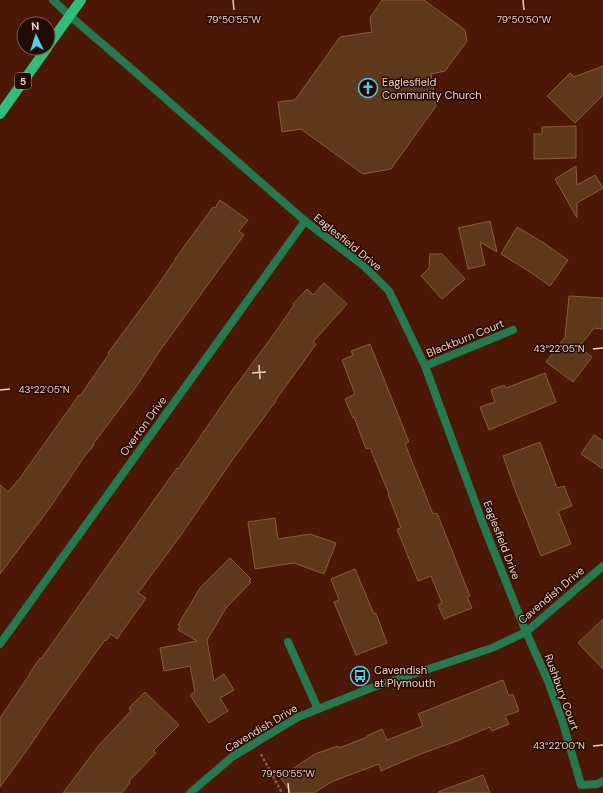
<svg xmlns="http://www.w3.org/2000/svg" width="603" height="793" viewBox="0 0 603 793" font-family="'DM Sans',sans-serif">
<rect width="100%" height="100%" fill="#4b1707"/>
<g fill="#5d381b" stroke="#8d5c37">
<polygon points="382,0 424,0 465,30 467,41 445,71 431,74 436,106 391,169 363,174 301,129 282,132 278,102 295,100 340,37 372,32 370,18"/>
<polygon points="603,66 603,95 575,123 547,96 570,73 574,77"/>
<polygon points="576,126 576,158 534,159 534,134 542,134 542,127"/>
<polygon points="576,166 577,185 595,175 603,188 577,203 577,218 555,179"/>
<polygon points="220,200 248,220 239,231 244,235 161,349 136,387 93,444 94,445 84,457 49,509 0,574 0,485 8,492 20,478 79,395 80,396 109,354 108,353 148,299 176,259 175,259 213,207 215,208"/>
<polygon points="490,221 497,252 480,242 485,265 468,269 459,229 458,228"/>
<polygon points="517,227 544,243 568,260 550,286 530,272 501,254"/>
<polygon points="430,254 442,254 465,279 442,299 421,276 429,268"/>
<polygon points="324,283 347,304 313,342 316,344 309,354 275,401 276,401 233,459 181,535 138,593 146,598 121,633 117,639 111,634 106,641 105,640 52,713 27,750 0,787 0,718 30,674 29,674 40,658 41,659 177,468 178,469 229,395 274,334 294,305 293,304 307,289 313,295"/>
<polygon points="569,296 603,298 603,329 594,328 579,347 592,357 573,382 546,362 565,337"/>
<polygon points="370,344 409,442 405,444 433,514 437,513 470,596 467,597 472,608 444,619 438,605 442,603 431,576 418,581 397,529 401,528 388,494 389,494 370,448 366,449 354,417 353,418 345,399 355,394 342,360 353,355 351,351"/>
<polygon points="545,373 556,402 489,430 480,407 495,402 491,390 504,385 506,388"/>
<polygon points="594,435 603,441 603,469 581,454"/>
<polygon points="540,442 557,488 564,486 572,506 558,511 571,544 541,556 515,490 503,456"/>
<polygon points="275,518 278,539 310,534 336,543 324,574 294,563 255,569 248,522"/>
<polygon points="230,558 251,579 249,581 251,582 226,608 207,640 214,681 224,674 234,690 220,698 228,711 209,723 190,695 195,692 190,666 164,671 160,648 197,641 178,630 180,626 178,625 200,588"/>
<polygon points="355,569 374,614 376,613 387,643 356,655 334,602 339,600 331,579"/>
<polygon points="603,619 603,669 578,643"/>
<polygon points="503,680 509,696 513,694 519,711 505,716 509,724 492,731 490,727 454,742 418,755 381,771 379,764 331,782 314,793 291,793 280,777 315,754 338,746 339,748 367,737 367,736 382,729 387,740 423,726 418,714"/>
<polygon points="145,692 179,725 153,751 156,753 129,781 130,782 122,793 63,793 99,745 131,711 129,708"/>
<polygon points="483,775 490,793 439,793 438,792"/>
</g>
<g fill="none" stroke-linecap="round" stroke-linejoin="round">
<polyline stroke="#86584a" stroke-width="2.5" stroke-dasharray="3 2" stroke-linecap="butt" points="261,754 282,793"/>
<polyline stroke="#26784e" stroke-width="8" points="53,0 70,16"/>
<g stroke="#26784e" stroke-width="8">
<polyline points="70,16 126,64 305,221 364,266 389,291 425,366 483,524 526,632 548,681 563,723 581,785 597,784 603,781"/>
<polyline points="425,366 513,330"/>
<polyline points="288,642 318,709"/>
<polyline points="0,644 305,221"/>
</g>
<polyline stroke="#26784e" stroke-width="8" points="190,793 232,757 298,717 371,688 492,648 526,632 603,566"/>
<g stroke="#2fbe79" stroke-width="10">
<polyline points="48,46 81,0"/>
<polyline points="0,114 47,48"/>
</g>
</g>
<path fill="none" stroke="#f2cfc5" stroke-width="1.5" d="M233 0 234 10M523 0 524 10M593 349 603 348M259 365 260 379M252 373 266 372M0 390 10 389M593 746 603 745M288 783 289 793"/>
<defs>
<symbol id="church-ring" viewBox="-11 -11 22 22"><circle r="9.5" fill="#220b05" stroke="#59c8e4" stroke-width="1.5"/><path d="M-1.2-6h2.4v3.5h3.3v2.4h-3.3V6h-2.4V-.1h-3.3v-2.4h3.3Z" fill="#59c8e4"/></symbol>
<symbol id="bus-ring" viewBox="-11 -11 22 22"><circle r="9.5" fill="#220b05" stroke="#59c8e4" stroke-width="1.5"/><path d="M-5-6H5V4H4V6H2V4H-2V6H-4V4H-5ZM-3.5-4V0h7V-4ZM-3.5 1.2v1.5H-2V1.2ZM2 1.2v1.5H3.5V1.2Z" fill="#59c8e4"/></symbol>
</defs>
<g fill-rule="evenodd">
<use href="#church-ring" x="357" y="77" width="22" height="22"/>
<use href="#bus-ring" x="349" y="665" width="22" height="22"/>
</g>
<g text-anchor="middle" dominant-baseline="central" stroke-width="3" stroke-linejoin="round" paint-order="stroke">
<rect fill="#220b05" stroke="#b4948b" stroke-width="1" x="15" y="73" width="16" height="16" rx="3"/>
<g font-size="10" font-weight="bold" fill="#f2cfc5">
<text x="23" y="81">5</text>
</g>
<g font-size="11" fill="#f2cfc5" stroke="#220b05" text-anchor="start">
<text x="382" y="82">Eaglesfield<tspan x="382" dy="13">Community Church</tspan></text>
<text x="374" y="670">Cavendish<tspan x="374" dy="13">at Plymouth</tspan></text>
</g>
<g font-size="11" fill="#f2cfc5" stroke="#220b05">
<text transform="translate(348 242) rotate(39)">Eaglesfield Drive</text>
<text transform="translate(465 338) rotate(-22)">Blackburn Court</text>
<text transform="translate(143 426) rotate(-54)">Overton Drive</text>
<text transform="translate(502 540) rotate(69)">Eaglesfield Drive</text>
<text transform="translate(551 595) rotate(-40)">Cavendish Drive</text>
<text transform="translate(562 692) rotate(70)">Rushbury Court</text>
<text transform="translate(261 728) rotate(-31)">Cavendish Drive</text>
</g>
</g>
<g font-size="10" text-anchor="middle" fill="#f2cfc5" stroke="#220b05" stroke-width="3" stroke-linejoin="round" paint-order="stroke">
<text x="234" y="23">79°50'55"W</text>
<text x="524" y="23">79°50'50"W</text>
<text x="559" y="352">43°22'05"N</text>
<text x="44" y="393">43°22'05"N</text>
<text x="559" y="749">43°22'00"N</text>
<text x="288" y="777">79°50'55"W</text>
</g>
<g transform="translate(36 36) rotate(356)"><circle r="19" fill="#220b05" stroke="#755952"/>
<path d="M0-3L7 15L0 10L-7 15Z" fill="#59c8e4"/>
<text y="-6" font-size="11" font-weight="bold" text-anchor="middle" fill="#f2cfc5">N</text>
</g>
</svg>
